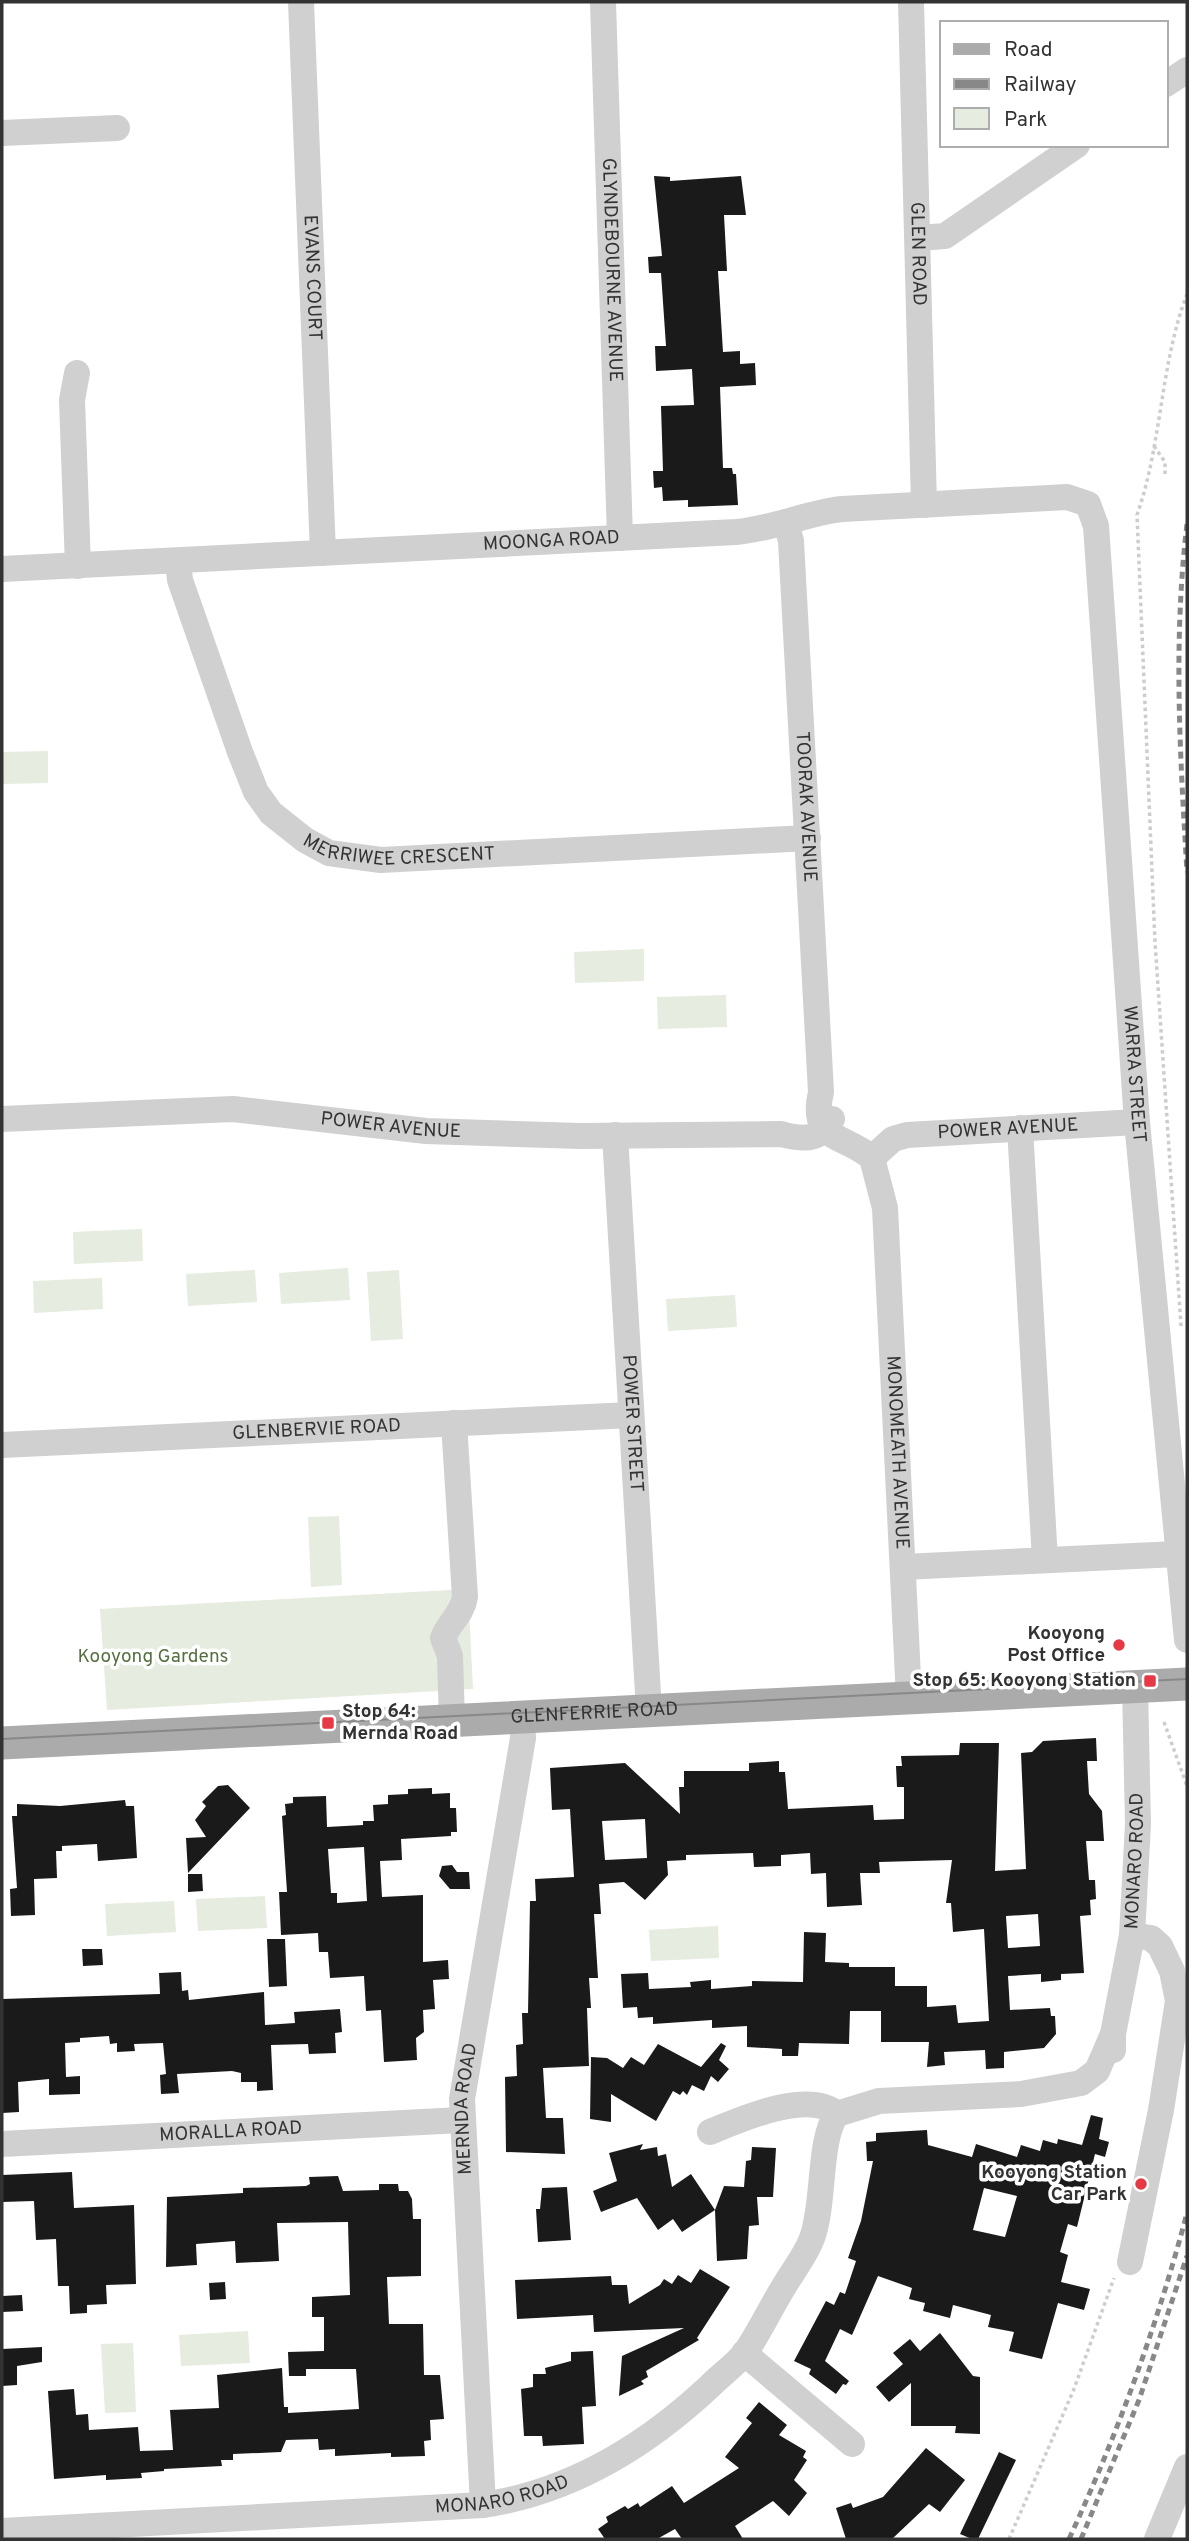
<svg xmlns="http://www.w3.org/2000/svg" width="1189" height="2541" viewBox="0 0 1189 2541" font-family="Overpass,sans-serif">
<rect width="100%" height="100%" fill="#fff"/>
<g fill="#e6ecdf">
<polygon points="48,751 48,783 2,784 2,752"/>
<polygon points="644,949 644,981 575,983 574,952"/>
<polygon points="726,995 727,1027 658,1029 657,997"/>
<polygon points="142,1229 143,1261 74,1264 73,1232"/>
<polygon points="348,1268 350,1300 281,1304 279,1273"/>
<polygon points="255,1270 257,1302 188,1306 186,1274"/>
<polygon points="399,1270 403,1339 371,1341 367,1272"/>
<polygon points="102,1278 103,1309 34,1313 33,1281"/>
<polygon points="735,1295 737,1327 668,1331 666,1299"/>
<polygon points="339,1516 342,1585 311,1587 308,1517"/>
<polygon points="468,1589 473,1689 107,1710 100,1609"/>
<polygon points="265,1896 267,1928 198,1931 196,1899"/>
<polygon points="174,1901 176,1932 107,1936 105,1904"/>
<polygon points="718,1926 719,1958 651,1961 649,1930"/>
<polygon points="248,2331 250,2363 181,2366 179,2335"/>
<polygon points="133,2343 136,2412 105,2413 101,2344"/>
</g>
<g fill="#1a1a1a" fill-rule="evenodd">
<polygon points="654,176 670,177 670,181 741,176 746,215 724,215 727,271 718,271 723,352 740,351 740,364 755,363 756,385 720,387 723,468 732,468 733,474 736,474 738,505 688,507 688,500 663,501 662,487 654,488 653,471 663,471 661,406 694,405 692,369 656,371 655,346 666,346 661,273 649,273 648,257 662,256"/>
<path d="M1096 1738 1097 1761H1087L1089 1794 1102 1811 1104 1841H1086L1089 1880H1095L1096 1899 1090 1900 1091 1915 1080 1916 1084 1973 1061 1974V1980L1041 1982V1974L1008 1976 1010 2010 1050 2008 1051 2016H1055L1056 2034 1044 2048 1004 2052V2068L986 2069 985 2050 944 2052 945 2065 927 2067 929 2042H881V2011H850L849 2044 799 2043 798 2056H782V2049L747 2047V2026L712 2028V2020L653 2024V2017L638 2018 637 2007 623 2008 621 1974 648 1973 649 1989 691 1987 690 1982 711 1980V1989L752 1986V1981L803 1982 804 1932 826 1933 825 1962 849 1963V1967H895V1986H927V2007L956 2005 958 2023 989 2021 984 1929 953 1932 951 1903H946L952 1860 879 1862 880 1873H860L862 1905 827 1907 826 1873 811 1874 810 1853 781 1855V1866L754 1867 753 1853 686 1855V1860L667 1861 668 1875 645 1900 624 1882 599 1884 601 1914H594L598 1978H589L591 2008H587L589 2066 543 2068 546 2118H563L565 2154 506 2152 505 2077 517 2076 516 2045 523 2044 522 2013H528L530 1901H536L535 1879 574 1877 570 1809 552 1810 550 1768 625 1763 680 1814 679 1787H684V1771H749V1763L779 1761V1772H785L788 1809 873 1805 874 1820 904 1819V1787H897L896 1766H902L901 1756 959 1755 960 1743H999L995 1871 1026 1869 1021 1753 1032 1752 1043 1741ZM645 1819 647 1858 605 1860 602 1821ZM1038 1914 1040 1946 1008 1948 1006 1916Z"/>
<polygon points="228,1785 250,1808 188,1873 186,1838 206,1837 195,1820 206,1806 202,1802 218,1786"/>
<path d="M432 1788V1794L450 1793V1808H456L457 1832H451V1836L401 1839 402 1860 380 1861 382 1897 423 1895V1962L448 1960 449 1979 433 1980 435 2009 423 2010 424 2032 416 2038 417 2060 384 2062 381 2010 366 2011 364 1976 330 1978 328 1952H319L318 1933 281 1935 279 1892H287L282 1816 286 1815 285 1804 293 1803V1797L326 1796 327 1827 363 1825V1821H374L373 1805 388 1804V1795L408 1794V1789ZM364 1847 367 1901 337 1903V1893H331L328 1849Z"/>
<polygon points="125,1800 126,1806 134,1806 137,1858 98,1861 97,1844 62,1846 62,1851 56,1851 57,1878 34,1879 35,1915 11,1916 10,1889 17,1888 12,1816 17,1816 17,1804 60,1806"/>
<polygon points="452,1865 457,1872 469,1872 470,1889 450,1889 439,1876 442,1866"/>
<polygon points="188,1874 202,1874 203,1891 188,1892"/>
<polygon points="267,1939 285,1939 287,1986 269,1987"/>
<polygon points="82,1949 102,1949 103,1965 83,1966"/>
<polygon points="181,1972 182,1991 188,1990 189,2000 264,1992 265,2025 295,2023 294,2012 340,2009 342,2032 335,2033 336,2053 309,2054 308,2044 271,2045 273,2090 257,2091 257,2082 241,2082 241,2073 232,2071 177,2074 179,2093 161,2094 160,2075 166,2074 163,2043 134,2044 135,2051 117,2052 117,2043 110,2044 109,2036 80,2038 80,2042 65,2043 66,2077 80,2076 80,2094 49,2095 49,2079 18,2082 19,2112 2,2113 2,1999 160,1994 159,1973"/>
<polygon points="721,2043 726,2046 719,2060 729,2069 718,2082 711,2076 704,2091 692,2085 687,2095 683,2091 680,2095 673,2091 656,2121 611,2094 611,2122 590,2119 591,2057 607,2058 623,2068 631,2057 644,2065 658,2044 701,2067"/>
<path d="M1091 2115 1103 2118 1099 2139 1109 2142 1105 2157 1095 2154 1077 2227 1068 2224 1060 2252 1068 2255 1061 2282 1090 2289 1084 2310 1058 2303 1042 2359 1009 2351 1014 2332 988 2327 991 2315 953 2305 950 2318 923 2311 925 2303 909 2299 912 2288 878 2276 852 2335 840 2329 825 2361 849 2381 846 2385 843 2384 836 2394 809 2374 811 2369 794 2361 826 2301 834 2305 840 2292 845 2294 856 2261 848 2258 861 2221 873 2161H867L866 2142 876 2141V2133L927 2130 928 2145 972 2157 976 2144 1017 2157 1021 2145 1040 2151 1043 2140 1057 2144 1058 2139 1082 2145ZM984 2188 1017 2196 1005 2237 973 2230Z"/>
<polygon points="643,2144 640,2150 657,2147 658,2156 666,2154 672,2187 691,2174 715,2210 724,2186 744,2187 746,2161 751,2160 752,2147 776,2148 773,2197 757,2197 759,2225 749,2226 747,2259 717,2261 715,2210 682,2232 673,2219 658,2230 637,2198 601,2212 593,2191 617,2181 609,2153"/>
<polygon points="72,2172 74,2208 134,2205 136,2284 106,2285 107,2304 87,2305 87,2313 70,2314 69,2286 58,2286 56,2239 36,2240 34,2201 2,2202 2,2175"/>
<polygon points="338,2176 343,2191 379,2190 379,2184 398,2184 399,2191 408,2191 412,2199 413,2219 421,2219 421,2276 387,2277 389,2324 423,2324 424,2375 440,2375 444,2419 430,2420 431,2440 424,2441 425,2456 391,2457 391,2453 335,2456 335,2449 319,2450 318,2439 286,2440 281,2452 233,2454 233,2460 221,2460 222,2466 164,2469 164,2471 141,2473 142,2478 106,2480 106,2475 54,2479 48,2391 74,2389 76,2415 88,2414 89,2430 138,2427 140,2451 173,2450 170,2410 219,2408 217,2375 282,2368 284,2407 288,2407 288,2413 359,2409 356,2369 306,2369 306,2376 289,2376 288,2352 324,2351 324,2317 312,2317 312,2297 350,2295 348,2222 277,2223 279,2261 236,2263 235,2241 196,2244 197,2265 166,2267 167,2197 243,2193 243,2188 306,2186 310,2184 309,2177"/>
<polygon points="567,2187 571,2240 538,2242 536,2209 540,2209 542,2188"/>
<polygon points="700,2269 730,2287 697,2338 699,2340 646,2371 648,2377 641,2381 644,2384 619,2396 622,2356 684,2328 594,2332 593,2315 517,2319 515,2280 611,2276 612,2285 627,2285 629,2304 660,2285 664,2279 672,2284 678,2275 691,2283"/>
<polygon points="225,2282 226,2299 210,2300 209,2283"/>
<polygon points="22,2295 23,2311 2,2312 2,2296"/>
<polygon points="940,2333 973,2376 980,2377 980,2434 955,2433 956,2426 911,2426 911,2383 889,2402 876,2387 903,2364 893,2353 910,2339 920,2351"/>
<polygon points="42,2347 42,2362 17,2366 17,2385 2,2386 2,2349"/>
<polygon points="593,2351 596,2406 582,2407 584,2444 543,2446 542,2436 524,2436 521,2389 533,2387 533,2374 546,2374 545,2368 571,2361 571,2352"/>
<polygon points="759,2402 787,2425 779,2435 806,2451 803,2457 807,2460 794,2480 807,2493 789,2516 773,2501 735,2526 743,2539 682,2539 675,2529 657,2539 605,2539 598,2529 608,2522 606,2517 625,2506 628,2509 638,2503 640,2507 672,2486 684,2503 739,2468 725,2457 752,2423 746,2418"/>
<polygon points="926,2448 965,2480 940,2512 929,2504 892,2539 846,2539 836,2508 851,2503 853,2508 883,2497"/>
<polygon points="999,2452 1016,2460 978,2539 972,2539 960,2534"/>
</g>
<g fill="none" stroke-linecap="round" stroke-linejoin="round">
<g stroke="#cdcdcd" stroke-width="3.5" stroke-dasharray="3.5 3.5" stroke-linecap="butt">
<polyline points="1154,446 1165,462 1165,476"/>
<path d="M1181 1326 1155 942 1137 515C1162 444 1160 365 1187 294"/>
<polyline points="1164,1722 1187,1786"/>
<polyline points="1009,2539 1074,2389 1114,2278"/>
</g>
<g stroke="#d0d0d0" stroke-width="26">
<path id="s1" d="M301 2 323 553"/>
<path id="s2" d="M603 2 620 538"/>
<path id="s3" d="M911 2 924 505"/>
<polyline points="1166,84 1187,70"/>
<polyline points="2,133 117,128"/>
<polyline points="918,238 945,236 1077,145"/>
<polyline points="77,373 72,400 78,566"/>
<path id="s4" d="M786 523 791 541 821 1092C809 1142 845 1134 872 1158L885 1208 909 1698"/>
<path id="s5" d="M178 561 180 580 240 752 256 792 271 813 305 840 329 853 381 860 808 838"/>
<path id="s6" d="M2 569 736 532C773 529 806 513 842 509L1067 497 1088 504 1096 526 1137 1122 1187 1640"/>
<path id="s7" d="M2 1119 233 1109 426 1131 580 1136 781 1134C803 1140 820 1141 832 1119"/>
<polyline points="1020,1128 1045,1560"/>
<path id="s8" d="M615 1135 649 1711"/>
<path id="s9" d="M872 1158 893 1139 907 1135 1137 1122"/>
<path id="s10" d="M2 1445 631 1415"/>
<polyline points="903,1567 1177,1554"/>
<path d="M452 1721 450 1656 443 1638C449 1622 462 1615 465 1597L454 1423"/>
<path id="s11" d="M1113 2050V2034L1132 1935 1138 1824 1135 1687"/>
<path d="M710 2132C741 2119 809 2089 837 2114"/>
<path id="s12" d="M2 2144 461 2120"/>
<polyline points="1130,2262 1161,2110 1178,2001 1172,1971 1160,1946 1151,1938 1132,1935"/>
<polyline points="744,2353 852,2444"/>
<path id="s13" d="M483 2505 462 2099 523 1738 522 1718"/>
<path id="s14" d="M2 2531 483 2505C571 2492 646 2446 710 2386 721 2375 735 2365 745 2353 759 2333 770 2309 783 2288 792 2272 806 2255 812 2238 825 2204 818 2139 837 2114L879 2101 1021 2094 1081 2083 1097 2071 1113 2034"/>
<polyline points="1157,2539 1187,2467"/>
</g>
<path stroke="#ababab" stroke-width="33" id="s15" d="M2 1743 1187 1684"/>
<polyline stroke="#888" stroke-width="2" points="2,1739 1187,1679"/>
<g stroke="#888" stroke-width="5" stroke-dasharray="7 5" stroke-linecap="butt">
<path d="M1187 524C1173 641 1180 755 1187 872"/>
<path d="M1069 2539C1118 2433 1157 2326 1187 2213"/>
<polyline points="1081,2539 1139,2400 1187,2256"/>
</g>
</g>
<g fill="#e63946" stroke="#fff" stroke-width="2.5">
<circle cx="1119" cy="1645" r="7"/>
<rect x="1143" y="1674" width="14" height="14" rx="3.5"/>
<rect x="321" y="1716" width="14" height="14" rx="3.5"/>
<circle cx="1141" cy="2184" r="7"/>
</g>
<g text-anchor="middle" dominant-baseline="central" stroke-width="7" stroke-linejoin="round" paint-order="stroke">
<g font-size="19" fill="#333" stroke="#fff">
<text stroke="none"><textPath href="#s3" startOffset="252">GLEN ROAD</textPath></text>
<text stroke="none"><textPath href="#s2" startOffset="268">GLYNDEBOURNE AVENUE</textPath></text>
<text stroke="none"><textPath href="#s1" startOffset="276">EVANS COURT</textPath></text>
<text stroke="none"><textPath href="#s6" startOffset="550">MOONGA ROAD</textPath></text>
<text stroke="none"><textPath href="#s4" startOffset="285">TOORAK AVENUE</textPath></text>
<text stroke="none"><textPath href="#s5" startOffset="410">MERRIWEE CRESCENT</textPath></text>
<text stroke="none"><textPath href="#s6" startOffset="1664">WARRA STREET</textPath></text>
<text stroke="none"><textPath href="#s7" startOffset="390">POWER AVENUE</textPath></text>
<text stroke="none"><textPath href="#s9" startOffset="144">POWER AVENUE</textPath></text>
<text stroke="none"><textPath href="#s8" startOffset="289">POWER STREET</textPath></text>
<text stroke="none"><textPath href="#s10" startOffset="315">GLENBERVIE ROAD</textPath></text>
<text stroke="none"><textPath href="#s4" startOffset="961">MONOMEATH AVENUE</textPath></text>
<text stroke="none"><textPath href="#s15" startOffset="593">GLENFERRIE ROAD</textPath></text>
<text stroke="none"><textPath href="#s11" startOffset="191">MONARO ROAD</textPath></text>
<text stroke="none"><textPath href="#s13" startOffset="397">MERNDA ROAD</textPath></text>
<text stroke="none"><textPath href="#s12" startOffset="229">MORALLA ROAD</textPath></text>
<text stroke="none"><textPath href="#s14" startOffset="502">MONARO ROAD</textPath></text>
</g>
<g font-size="19" font-weight="bold" fill="#333" stroke="#fff" text-anchor="end">
<text x="1105" y="1634">Kooyong<tspan x="1105" dy="22">Post Office</tspan></text>
<text x="1136" y="1681">Stop 65: Kooyong Station</text>
<text x="342" y="1712" text-anchor="start">Stop 64:<tspan x="342" dy="22">Mernda Road</tspan></text>
<text x="1127" y="2173">Kooyong Station<tspan x="1127" dy="22">Car Park</tspan></text>
</g>
<g font-size="19" fill="#56703f" stroke="#fff">
<text x="153" y="1657">Kooyong Gardens</text>
</g>
</g>
<rect width="1189" height="2541" fill="none" stroke="#333333" stroke-width="7"/>
<rect x="940" y="21" width="228" height="126" fill="#ffffff" stroke="#adadad" stroke-width="2"/>
<rect x="954" y="44" width="35" height="10" fill="#ababab" stroke="#adadad" stroke-width="2"/>
<text x="1004" y="56" font-size="21" fill="#333333">Road</text>
<rect x="954" y="79" width="35" height="10" fill="#888888" stroke="#adadad" stroke-width="2"/>
<text x="1004" y="91" font-size="21" fill="#333333">Railway</text>
<rect x="954" y="108" width="35" height="21" fill="#e6ecdf" stroke="#adadad" stroke-width="2"/>
<text x="1004" y="126" font-size="21" fill="#333333">Park</text>
</svg>
